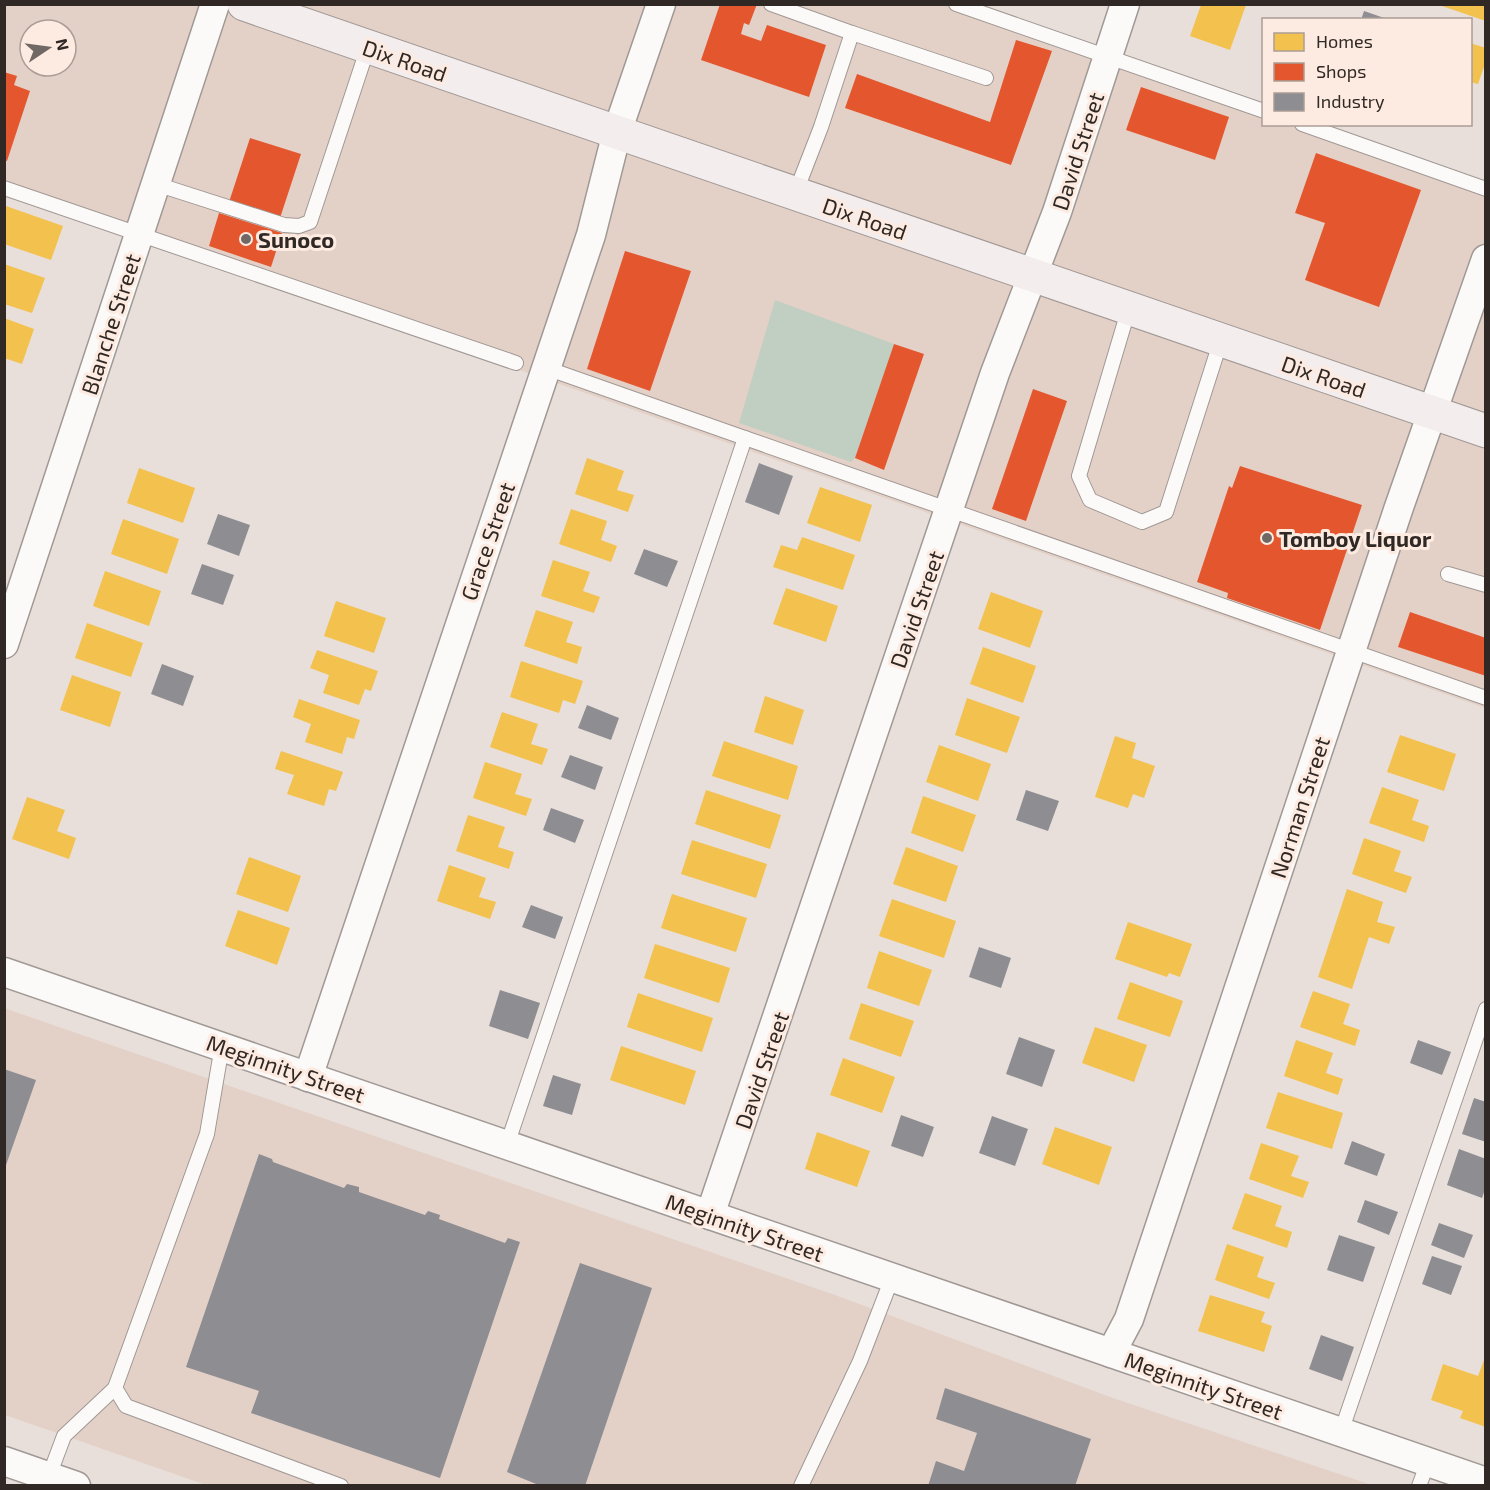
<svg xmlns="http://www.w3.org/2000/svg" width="1490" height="1490" viewBox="0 0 1490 1490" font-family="'Exo 2',sans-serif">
<rect width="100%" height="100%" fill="#e9dfda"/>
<g fill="#e3d1c8" fill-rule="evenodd">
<path d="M5 4 956 5 1263 111 1264 124 1302 125 1486 189 1485 708 5 190ZM30 30H66V66H30Z"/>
<polygon points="4,1008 835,1295 1113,1398 1372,1485 209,1486 5,1415"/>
</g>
<polygon fill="#c1cec2" points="775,300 894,344 855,458 851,462 739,423"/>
<g fill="#f2c14e">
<polygon points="1439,4 1486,4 1486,21 1439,5"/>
<polygon points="1201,5 1246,5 1230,50 1190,36"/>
<polygon points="1470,43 1486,48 1486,61 1478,84 1470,82"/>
<polygon points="6,206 63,226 51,260 4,244"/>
<polygon points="4,264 45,278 32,313 4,304"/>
<polygon points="4,318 34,329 22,364 4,358"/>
<polygon points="587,458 624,471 617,490 634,495 628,512 575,494"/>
<polygon points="139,468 195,488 183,523 127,503"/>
<polygon points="820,487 872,505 860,542 807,523"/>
<polygon points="571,509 607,521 601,540 617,546 611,562 559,544"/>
<polygon points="123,519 179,539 167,574 111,554"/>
<polygon points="802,537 855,555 843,590 773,567 781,545 797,550"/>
<polygon points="553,560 590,572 583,591 600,597 594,613 541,596"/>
<polygon points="105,571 161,591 149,626 93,606"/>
<polygon points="786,588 838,606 826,642 773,624"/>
<polygon points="991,592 1043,611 1030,648 978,629"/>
<polygon points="336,601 386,618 374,653 324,636"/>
<polygon points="536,610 573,622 566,642 582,647 577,664 524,646"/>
<polygon points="87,623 143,643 131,677 75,658"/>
<polygon points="983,647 1036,666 1023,703 970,684"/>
<polygon points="317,650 378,671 371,691 365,689 359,705 323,693 329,675 310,668"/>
<polygon points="521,661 583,681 575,704 563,700 559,713 510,697"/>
<polygon points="72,675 121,692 110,727 60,710"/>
<polygon points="765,696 804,710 793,745 754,732"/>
<polygon points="967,698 1020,717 1007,753 955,735"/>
<polygon points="299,699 360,720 354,739 347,737 342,754 305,742 311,724 293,717"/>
<polygon points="502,712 538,724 531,744 548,749 542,765 490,747"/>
<polygon points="1400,735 1456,754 1444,791 1387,772"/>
<polygon points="1115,736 1136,743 1132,758 1155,766 1144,798 1133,794 1128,808 1095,797"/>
<polygon points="724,741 798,766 788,800 712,776"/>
<polygon points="939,745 991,764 978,801 926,782"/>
<polygon points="281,751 343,772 336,791 329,789 324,806 287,794 294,775 275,769"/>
<polygon points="485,762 522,774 515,794 532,799 526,816 473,798"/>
<polygon points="1382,787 1419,800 1412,820 1429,826 1424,842 1369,823"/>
<polygon points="706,790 781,815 770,849 695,824"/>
<polygon points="923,796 976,815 963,852 911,833"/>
<polygon points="27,797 65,810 57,831 76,838 69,859 12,839"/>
<polygon points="468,815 505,827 498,847 514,852 509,869 456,851"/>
<polygon points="1364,838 1401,851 1394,871 1412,877 1406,893 1352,874"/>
<polygon points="692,840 767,864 756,898 681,874"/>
<polygon points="906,847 958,866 946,902 893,884"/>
<polygon points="249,857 301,876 288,912 236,894"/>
<polygon points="449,865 486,878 479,897 496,902 490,919 437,901"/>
<polygon points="1347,889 1383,902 1377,922 1395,927 1389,944 1369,937 1352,989 1318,977"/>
<polygon points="672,894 747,918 736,952 661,928"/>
<polygon points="892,899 956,921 944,958 879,936"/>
<polygon points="238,910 290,928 277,965 225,946"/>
<polygon points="1128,922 1192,944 1180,977 1169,973 1167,977 1115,959"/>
<polygon points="655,944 730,968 719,1003 644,978"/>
<polygon points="879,951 932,970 919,1006 867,988"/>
<polygon points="1130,982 1183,1001 1170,1037 1117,1019"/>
<polygon points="1313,991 1350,1004 1343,1024 1360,1030 1355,1046 1300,1027"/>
<polygon points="638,993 713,1018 702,1052 627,1027"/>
<polygon points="861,1003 914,1021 901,1057 849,1039"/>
<polygon points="1095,1027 1147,1045 1134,1082 1082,1063"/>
<polygon points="1296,1040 1333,1053 1326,1073 1343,1079 1338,1095 1284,1076"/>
<polygon points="621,1046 696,1071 685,1105 610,1080"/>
<polygon points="843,1058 895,1077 882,1113 830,1095"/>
<polygon points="1278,1092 1343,1113 1332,1149 1266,1128"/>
<polygon points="1055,1127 1112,1147 1099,1185 1042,1164"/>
<polygon points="817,1132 870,1151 857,1187 805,1169"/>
<polygon points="1261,1143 1299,1156 1291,1176 1309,1182 1303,1198 1249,1179"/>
<polygon points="1245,1193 1282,1206 1275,1226 1292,1232 1287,1248 1232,1229"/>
<polygon points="1227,1244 1264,1257 1257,1277 1275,1283 1269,1299 1215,1280"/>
<polygon points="1210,1295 1265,1312 1261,1322 1272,1326 1264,1352 1198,1331"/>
<polygon points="1486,1355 1486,1427 1460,1418 1463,1411 1431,1400 1443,1364 1478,1376"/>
</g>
<g fill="#e4572e">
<polygon points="720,4 757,4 749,25 744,23 741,34 761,41 767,25 826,45 809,97 701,60"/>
<polygon points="1016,40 1052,51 1011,165 845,108 857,74 990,122"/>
<polygon points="4,72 17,76 14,85 30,91 7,161 4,160"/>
<polygon points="1141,87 1229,117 1215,160 1126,130"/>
<polygon points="250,138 301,154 280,218 229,202"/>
<polygon points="1316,153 1421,190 1379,307 1305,280 1325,223 1295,213"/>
<polygon points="219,213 282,233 271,267 209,246"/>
<polygon points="625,251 691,271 650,391 587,369"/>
<polygon points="894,344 924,354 884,470 855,458"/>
<polygon points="1033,389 1067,401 1026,521 992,509"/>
<polygon points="1240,466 1362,505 1320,630 1227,598 1228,593 1197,582 1229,486 1232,488"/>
<polygon points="1410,612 1486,638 1486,676 1398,647"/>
</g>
<g fill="#8d8d92">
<polygon points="1364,11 1387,19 1387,20 1361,20"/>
<polygon points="759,463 793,476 779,515 745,502"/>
<polygon points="218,514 250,525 239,556 207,544"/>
<polygon points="644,549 678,561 667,587 634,574"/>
<polygon points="202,564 234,575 223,605 191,594"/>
<polygon points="162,664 194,676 183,706 151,694"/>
<polygon points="587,705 619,718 611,740 578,728"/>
<polygon points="570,755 603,767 595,790 561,777"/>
<polygon points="1026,790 1059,801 1048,831 1016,820"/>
<polygon points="551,808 584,820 575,843 543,830"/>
<polygon points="531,905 563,917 555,939 522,927"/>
<polygon points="979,947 1011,958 1001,988 969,977"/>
<polygon points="500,990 540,1003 528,1039 489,1026"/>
<polygon points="1019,1037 1055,1050 1042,1087 1006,1074"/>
<polygon points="1418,1040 1451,1052 1442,1075 1410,1063"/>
<polygon points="4,1069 36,1080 5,1168 4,1168"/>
<polygon points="553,1075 581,1084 572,1115 543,1106"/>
<polygon points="1474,1098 1486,1102 1486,1142 1462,1134"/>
<polygon points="901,1115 934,1127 923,1157 891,1146"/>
<polygon points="992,1116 1028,1129 1015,1166 979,1153"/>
<polygon points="1352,1141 1385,1154 1377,1176 1344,1164"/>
<polygon points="1459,1149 1486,1159 1486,1187 1482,1198 1447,1185"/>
<polygon points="259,1154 272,1159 273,1162 344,1188 347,1184 359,1187 359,1192 425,1215 428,1211 440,1215 439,1219 505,1243 508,1238 520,1242 440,1478 251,1413 259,1391 186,1367"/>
<polygon points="1365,1200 1398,1212 1389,1235 1357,1222"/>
<polygon points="1439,1223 1473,1235 1464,1258 1431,1245"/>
<polygon points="1339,1235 1375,1247 1363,1282 1327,1270"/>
<polygon points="1432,1256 1462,1266 1451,1295 1422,1284"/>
<polygon points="580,1263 652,1288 585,1486 541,1486 507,1472"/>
<polygon points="1321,1335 1354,1347 1342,1381 1309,1369"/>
<polygon points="945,1388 1091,1439 1075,1486 928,1486 936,1461 964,1471 977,1433 936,1419"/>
</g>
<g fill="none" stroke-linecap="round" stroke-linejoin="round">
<defs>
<g id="service">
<polyline points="771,4 852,33"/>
<polyline points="956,4 1264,111"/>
<polyline points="1302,124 1486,189"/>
<polyline points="156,184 284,225 299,226 310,222 368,47"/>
<polyline points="4,188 516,363"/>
<polyline points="795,194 821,127 852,33 986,78"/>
<polyline points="1129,308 1079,476 1090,500 1142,522 1166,512 1221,340"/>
<polyline points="745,438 1486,698"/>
<polyline points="1448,574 1486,585"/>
<polyline points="507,1145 745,438 546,368"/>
<polyline points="115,1388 126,1406 341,1486"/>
<polyline points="1341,1432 1486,1009"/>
<polyline points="49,1476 64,1436 115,1388 207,1134 222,1046"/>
<polyline points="801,1486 860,1361 892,1278"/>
<polyline points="1419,1486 1428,1462"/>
</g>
<g id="minor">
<polyline points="4,644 215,4"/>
<polyline points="4,972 1486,1482"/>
<polyline points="308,1077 591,235 617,132 661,4"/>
<polyline points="710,1215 995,373 1057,212 1125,4"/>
<polyline points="1111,1353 1129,1319 1398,510 1486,259"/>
<polyline points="4,1461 76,1486"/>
</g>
<polyline id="secondary" points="244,4 1486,431"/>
</defs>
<use href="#service" stroke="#a09894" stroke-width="16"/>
<use href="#minor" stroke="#a09894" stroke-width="31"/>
<use href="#secondary" stroke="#a09894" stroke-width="35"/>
<use href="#service" stroke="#fcfaf9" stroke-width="14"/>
<use href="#minor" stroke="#fcfaf9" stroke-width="28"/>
<use href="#secondary" stroke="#f4edee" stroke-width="33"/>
</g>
<g fill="#706864" stroke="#fdebe1" stroke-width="2">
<circle cx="246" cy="239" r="6"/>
<circle cx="1267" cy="538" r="6"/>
</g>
<g text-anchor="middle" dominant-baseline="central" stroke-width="6" stroke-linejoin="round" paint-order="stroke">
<g font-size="22" fill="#2f2824" stroke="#fdebe1">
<text transform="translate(405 60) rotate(19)">Dix Road</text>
<text transform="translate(1077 151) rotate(-72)">David Street</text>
<text transform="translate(865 218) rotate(19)">Dix Road</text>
<text transform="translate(110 324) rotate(-72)">Blanche Street</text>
<text transform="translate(1324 376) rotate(19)">Dix Road</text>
<text transform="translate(487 541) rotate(-71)">Grace Street</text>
<text transform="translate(916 609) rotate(-71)">David Street</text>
<text transform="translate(1299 807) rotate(-72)">Norman Street</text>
<text transform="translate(286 1068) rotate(19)">Meginnity Street</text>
<text transform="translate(761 1070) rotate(-71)">David Street</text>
<text transform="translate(745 1227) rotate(19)">Meginnity Street</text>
<text transform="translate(1204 1385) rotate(19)">Meginnity Street</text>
</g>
<g font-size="22" font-weight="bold" fill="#2f2824" stroke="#fdebe1" text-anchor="start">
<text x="258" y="239">Sunoco</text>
<text x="1279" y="538">Tomboy Liquor</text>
</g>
</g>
<rect width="1490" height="1490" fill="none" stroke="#2f2824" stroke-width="12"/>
<rect x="1262" y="18" width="210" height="108" fill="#fdebe1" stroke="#ab9d95" stroke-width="1.5"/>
<rect x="1274" y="33" width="30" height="18" fill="#f2c14e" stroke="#ab9d95" stroke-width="1.5"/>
<text x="1316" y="48" font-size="18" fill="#2f2824">Homes</text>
<rect x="1274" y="63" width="30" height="18" fill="#e4572e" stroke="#ab9d95" stroke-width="1.5"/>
<text x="1316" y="78" font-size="18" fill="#2f2824">Shops</text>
<rect x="1274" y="93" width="30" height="18" fill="#8d8d92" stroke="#ab9d95" stroke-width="1.5"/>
<text x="1316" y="108" font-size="18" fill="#2f2824">Industry</text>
<g transform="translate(48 48) rotate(77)"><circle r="28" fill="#fdebe1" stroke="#ab9d95" stroke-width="1.5"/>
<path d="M0-4.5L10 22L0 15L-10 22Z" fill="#706864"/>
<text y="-9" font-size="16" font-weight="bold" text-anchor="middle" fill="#2f2824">N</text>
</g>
</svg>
